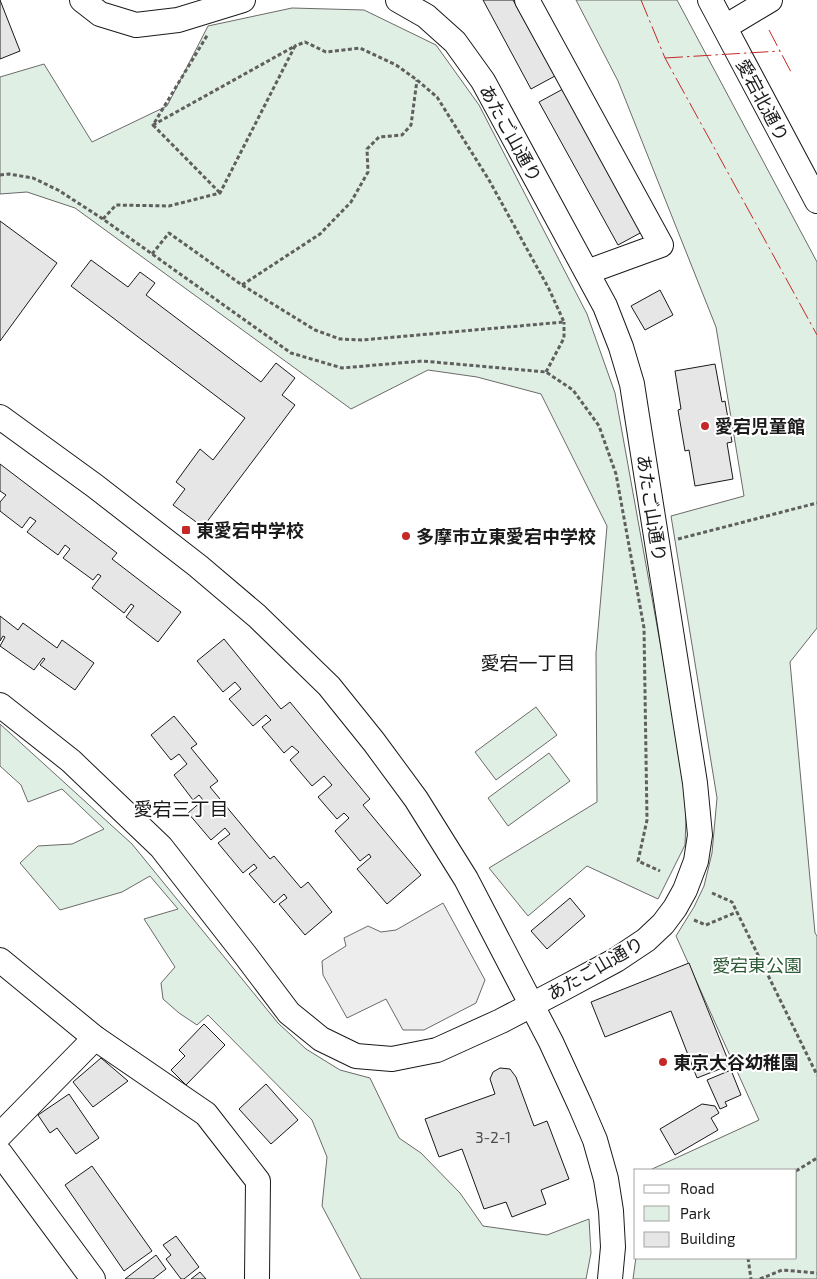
<svg xmlns="http://www.w3.org/2000/svg" width="817" height="1279" viewBox="0 0 817 1279" font-family="'Exo 2','Noto Sans JP',sans-serif">
<rect width="100%" height="100%" fill="#fff"/>
<g fill="#e0efe3" stroke="#6a6a6a">
<polygon points="576,0 677,0 817,262 817,628 790,662 815,933 817,936 817,1279 633,1279 636,1257 636,1258 796,1258 796,1170 650,1170 759,1120 676,936 694,907 704,886 712,853 717,798 671,516 744,496 716,327 618,81"/>
<polygon points="292,8 364,10 436,45 479,105 587,314 615,393 687,792 685,845 658,899 587,866 528,916 489,868 597,802 596,653 607,526 541,394 477,377 428,370 351,409 75,208 27,192 0,194 0,77 44,64 92,142 167,106 208,26"/>
<polygon points="536,707 557,735 496,780 475,752"/>
<polygon points="0,724 132,844 278,1023 306,1049 340,1070 370,1078 399,1138 421,1153 460,1193 483,1226 547,1235 589,1219 591,1253 586,1279 361,1279 322,1206 327,1157 312,1120 208,1015 197,1025 179,1013 163,999 161,983 175,967 144,919 178,909 150,876 122,892 60,910 20,863 38,846 72,844 104,829 62,789 28,802 21,785 0,766"/>
<polygon points="549,753 570,781 508,826 488,798"/>
</g>
<polygon fill="#ededed" stroke="#6a6a6a" points="443,903 485,980 476,1003 424,1030 403,1030 386,999 347,1018 323,975 322,961 346,946 344,938 368,926 381,932 396,930"/>
<g fill="#e6e6e6" stroke="#1a1a1a">
<polygon points="0,0 20,51 0,59"/>
<polygon points="483,0 513,0 555,76 531,89"/>
<polygon points="563,89 642,232 618,245 539,102"/>
<polygon points="0,221 57,263 0,341"/>
<polygon points="91,260 128,287 140,272 155,283 146,295 261,382 276,363 295,378 282,395 295,405 203,527 173,505 185,489 176,482 200,449 213,460 245,418 71,286"/>
<polygon points="660,290 673,315 645,330 631,306"/>
<polygon points="715,364 722,402 725,401 732,442 727,443 733,479 695,486 689,450 685,451 678,410 681,409 675,371"/>
<polygon points="0,464 117,553 112,559 181,612 158,642 126,617 134,606 131,604 124,613 92,588 101,576 98,574 93,580 63,558 70,549 65,545 58,555 27,532 36,521 30,517 22,528 0,511 0,502 6,495 0,491"/>
<polygon points="0,616 18,630 23,623 57,648 62,640 94,663 75,690 40,665 45,659 43,658 34,670 0,646 5,637 3,636 0,641"/>
<polygon points="224,639 281,709 290,702 370,799 363,805 421,875 387,904 357,869 371,857 369,854 360,861 335,831 349,818 344,813 337,819 318,797 332,785 324,776 312,786 290,760 299,752 292,746 284,753 262,727 271,720 266,715 253,726 229,699 241,689 235,682 223,692 197,661"/>
<polygon points="174,716 197,744 191,748 218,781 210,787 270,859 274,856 301,888 308,882 332,912 305,935 279,904 287,898 284,894 274,903 249,874 257,868 254,864 243,873 218,843 230,834 225,828 211,840 188,813 203,800 199,795 193,800 174,775 187,764 179,754 171,760 151,735"/>
<polygon points="570,898 585,916 547,949 531,931"/>
<polygon points="689,963 730,1065 697,1078 671,1011 605,1037 591,1002"/>
<polygon points="204,1024 225,1045 186,1085 171,1070 185,1056 179,1050"/>
<polygon points="101,1058 128,1081 93,1107 73,1082"/>
<polygon points="500,1068 510,1069 516,1077 534,1126 547,1121 569,1179 541,1190 546,1204 512,1217 506,1202 484,1209 462,1149 439,1157 425,1119 495,1094 490,1079 493,1072"/>
<polygon points="731,1070 741,1095 725,1102 727,1106 720,1109 707,1080"/>
<polygon points="266,1084 298,1120 271,1144 239,1109"/>
<polygon points="69,1094 99,1138 76,1154 57,1128 50,1133 38,1115"/>
<polygon points="702,1104 715,1106 719,1113 711,1118 718,1130 675,1155 660,1129"/>
<polygon points="92,1166 152,1251 124,1271 65,1185"/>
<polygon points="176,1236 199,1267 184,1279 181,1279 166,1259 171,1255 163,1245"/>
<polygon points="156,1255 166,1269 153,1279 125,1279"/>
<polygon points="200,1272 206,1279 191,1279"/>
</g>
<g fill="none" stroke-linecap="round" stroke-linejoin="round">
<defs>
<g id="minor">
<polyline points="82,0 100,14 136,25 178,20 243,0"/>
<polyline points="527,0 661,245 587,272"/>
<polyline points="710,0 817,201"/>
<polyline points="725,27 770,0"/>
<polyline points="0,417 95,486 198,566 257,616 329,686 374,742 416,799 466,879 551,1042 580,1105 595,1140 606,1179 611,1211 613,1247 610,1279"/>
<polyline points="0,705 71,761 161,847 246,956 289,1013 321,1039 356,1056 392,1059 437,1050 501,1021 562,989 616,960 646,940 663,924 675,908 685,890 696,861 700,835 695,783 637,416 632,384 621,347 605,306 483,81 455,42 426,16 398,0"/>
<polyline points="0,960 95,1038 206,1114 258,1181 257,1279"/>
<polyline points="0,1135 95,1038"/>
<polyline points="0,1153 93,1279"/>
</g>
</defs>
<use href="#minor" stroke="#1a1a1a" stroke-width="26"/>
<g stroke="#5f5f5f" stroke-width="3" stroke-dasharray="4 2.5" stroke-linecap="butt">
<polyline points="153,125 220,193"/>
<polyline points="0,175 9,174 33,178 58,190 103,219 291,353 342,368 422,361 546,372 573,390 599,426 616,474 644,628 647,820 638,861 660,871"/>
<polyline points="103,219 116,205 169,206 220,193 295,46 153,125 208,34"/>
<polyline points="152,254 169,233 242,285 315,330 340,339 362,340 564,322 549,289 489,180 437,97 417,80 396,65 360,48 326,52 305,42 295,46"/>
<polyline points="242,285 320,234 351,202 368,172 367,149 379,137 402,135 411,125 417,80"/>
<polyline points="546,372 564,338 564,322"/>
<polyline points="678,539 817,503"/>
<polyline points="712,893 732,902 817,1075"/>
<polyline points="694,920 706,925 737,912"/>
<polyline points="796,1171 817,1158"/>
<polyline points="748,1258 751,1279"/>
<polyline points="760,1279 782,1270 817,1273"/>
</g>
<use href="#minor" stroke="#fff" stroke-width="24"/>
<g stroke="#c62828" stroke-width="1" stroke-dasharray="18 4 2.5 4" stroke-linecap="butt">
<polyline points="641,0 665,58 817,335"/>
<polyline points="769,30 791,72"/>
<polyline points="665,58 780,51"/>
</g>
</g>
<g fill="#c62828" stroke="#fff" stroke-width="2">
<circle cx="705" cy="426" r="5"/>
<rect x="181" y="525" width="10" height="10" rx="2.5"/>
<circle cx="406" cy="536" r="5"/>
<circle cx="663" cy="1062" r="5"/>
</g>
<g text-anchor="middle" dominant-baseline="central" stroke-width="4" stroke-linejoin="round" paint-order="stroke">
<g font-size="15" fill="#4d4d4d">
<text x="493" y="1137">3-2-1</text>
</g>
<g font-size="18" fill="#1a1a1a" stroke="#fff">
<text transform="translate(763 100) rotate(62)">愛宕北通り</text>
<text transform="translate(511 133) rotate(61)">あたご山通り</text>
<text transform="translate(652 508) rotate(81)">あたご山通り</text>
<text transform="translate(595 968) rotate(-30)">あたご山通り</text>
</g>
<g font-size="18" font-weight="bold" fill="#1a1a1a" stroke="#fff" text-anchor="start">
<text x="715" y="426">愛宕児童館</text>
<text x="196" y="530">東愛宕中学校</text>
<text x="416" y="536">多摩市立東愛宕中学校</text>
<text x="673" y="1062">東京大谷幼稚園</text>
</g>
<g font-size="18" fill="#2b5a34" stroke="#fff">
<text x="757" y="965">愛宕東公園</text>
</g>
<g font-size="19" fill="#1a1a1a" stroke="#fff">
<text x="528" y="662">愛宕一丁目</text>
<text x="181" y="808">愛宕三丁目</text>
</g>
</g>
<rect x="634" y="1169" width="162" height="90" fill="#ffffff" stroke="#a3a3a3"/>
<rect x="644" y="1185" width="25" height="8" fill="#ffffff" stroke="#a3a3a3"/>
<text x="680" y="1194" font-size="15" fill="#1a1a1a">Road</text>
<rect x="644" y="1206" width="25" height="15" fill="#e0efe3" stroke="#a3a3a3"/>
<text x="680" y="1219" font-size="15" fill="#1a1a1a">Park</text>
<rect x="644" y="1232" width="25" height="15" fill="#e6e6e6" stroke="#a3a3a3"/>
<text x="680" y="1244" font-size="15" fill="#1a1a1a">Building</text>
</svg>
